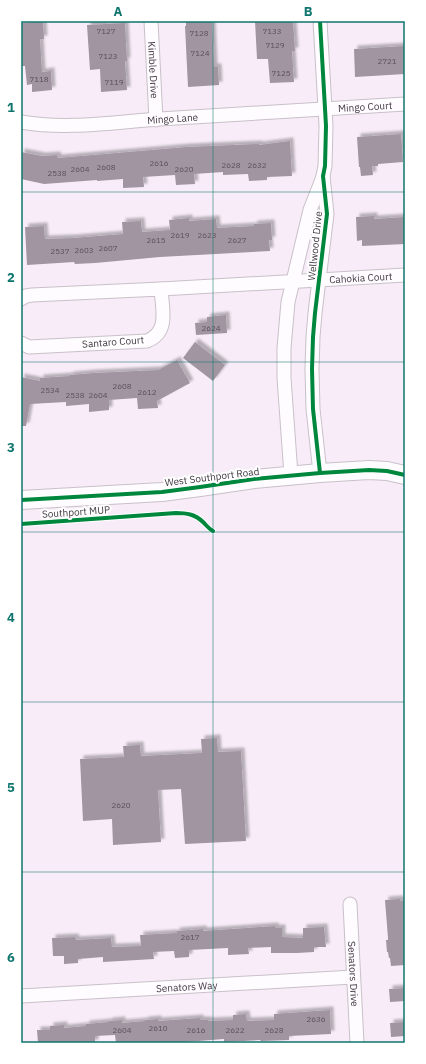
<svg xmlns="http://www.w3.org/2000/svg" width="426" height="1064" viewBox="0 0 426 1064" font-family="'IBM Plex Sans',sans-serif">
<defs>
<filter id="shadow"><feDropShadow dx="3.5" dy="-3.5" stdDeviation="1" flood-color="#0004"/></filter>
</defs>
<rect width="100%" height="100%" fill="#f7ecf7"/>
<g fill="#a195a2" filter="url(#shadow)">
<polygon points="186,21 212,21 214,67 218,67 219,85 188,87 185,26 186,26"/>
<polygon points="255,21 293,21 295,51 292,51 294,82 270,83 268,59 257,59"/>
<polygon points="43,22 44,39 40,39 42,72 51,71 52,90 32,92 32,84 27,85 25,66 21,66 21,23"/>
<polygon points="125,23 127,61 125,61 127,90 101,92 100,69 90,70 87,25"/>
<polygon points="405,46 405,74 355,77 354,49"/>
<polygon points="401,134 403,162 378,164 378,166 372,166 373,175 361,176 360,167 359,167 357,137"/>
<polygon points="290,141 292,176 267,177 267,180 249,181 248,174 223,175 223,172 194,174 195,184 176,185 175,175 143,177 144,187 123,188 123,179 97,181 97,180 44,184 21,179 21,152 42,156 57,155 58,158 187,147 259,144 259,145"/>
<polygon points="374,216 374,219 405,217 405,244 362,246 362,240 357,241 356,217"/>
<polygon points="189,218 189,221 216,219 217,228 254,226 254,224 271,223 272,240 269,240 270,251 160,257 95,263 75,264 74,262 27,265 25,227 44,226 45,239 73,238 123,234 122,222 141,221 142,232 170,230 169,220"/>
<polygon points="226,315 227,333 196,335 195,323 207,322 207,317"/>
<polygon points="195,342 225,365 213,381 183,358"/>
<polygon points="177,360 190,383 157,401 158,408 138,409 137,398 109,400 109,410 89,412 89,404 66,406 66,402 30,404 26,426 21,426 21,377 40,381 40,378 70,376 70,375 94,373 158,370"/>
<polygon points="217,738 218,752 241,751 246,841 185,844 181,789 158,790 161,842 113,845 112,819 83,821 80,759 124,757 123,746 140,745 141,756 202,753 201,739"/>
<polygon points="400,899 400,901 405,901 405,965 391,966 390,958 389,958 388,952 387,952 386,940 388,940 388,938 385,900"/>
<polygon points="275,926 275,928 282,928 282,937 303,938 303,928 324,927 326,947 314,947 314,952 297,953 271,953 271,947 248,948 249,954 228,955 228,948 189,950 189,957 175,958 174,951 153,952 154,959 103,962 103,957 78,959 78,963 64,964 64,956 53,956 52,938 75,937 76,940 111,938 112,947 141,946 140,935 177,933 176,931 203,929 203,931"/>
<polygon points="405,988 405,1001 390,1002 389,989"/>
<polygon points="330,1010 331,1034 289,1036 289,1040 261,1041 260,1040 224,1042 224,1039 173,1043 116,1043 115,1035 95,1036 95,1043 38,1043 37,1030 50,1030 50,1026 64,1025 64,1028 86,1026 86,1024 109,1022 109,1021 122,1020 122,1023 145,1021 145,1020 158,1019 158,1021 200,1018 200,1020 208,1020 208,1021 233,1020 233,1015 246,1014 247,1021 274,1020 274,1014"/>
<polygon points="405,1022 405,1036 391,1037 390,1023"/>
</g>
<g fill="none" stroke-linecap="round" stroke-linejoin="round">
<defs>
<g id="minor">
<path id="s1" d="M151 21 156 120"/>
<polyline points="320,21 326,126 325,166 323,176 327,214 315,313 313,337 312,369 313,409 320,473"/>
<path id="s2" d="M21 122C67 130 114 122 160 119 242 114 323 109 405 104"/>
<path id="s3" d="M161 289 405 275"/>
<path d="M21 299 26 296 32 295 161 289C162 308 170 332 147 341L29 347 21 343"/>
<polyline points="291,475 284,378 284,348 288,302 310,210 323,177"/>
<path id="s4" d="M350 904 357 1043"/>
<path id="s5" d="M21 996 353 977"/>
</g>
<polyline id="secondary" points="21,500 162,492 200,487 254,479 320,473 369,470 387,471 405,475"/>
</defs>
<use href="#minor" stroke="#c9c1c9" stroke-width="15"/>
<use href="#secondary" stroke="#c9c1c9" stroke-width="20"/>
<use href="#minor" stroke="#fefcfe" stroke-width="13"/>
<use href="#secondary" stroke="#fefcfe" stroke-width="18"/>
<defs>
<g id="cycleway">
<polyline points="320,21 326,126 325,166 323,176 327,214 315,313 313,337 312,369 313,409 320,473"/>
<polyline points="21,500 162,492 200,487 254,479 320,473 369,470 387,471 405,475"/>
<path d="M21 524 176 513C186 513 195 514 203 522 207 526 209 529 213 531"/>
</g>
</defs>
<use href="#cycleway" stroke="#fff" stroke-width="6"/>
<use href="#cycleway" stroke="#00873e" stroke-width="4"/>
</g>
<path fill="none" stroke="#0f766e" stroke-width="1" stroke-opacity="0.55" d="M213 21V1043M21 192H405M21 362H405M21 532H405M21 702H405M21 872H405"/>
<g text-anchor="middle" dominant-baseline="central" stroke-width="4" stroke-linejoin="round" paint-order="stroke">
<g font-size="8" fill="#595059">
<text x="106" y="31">7127</text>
<text x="272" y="31">7133</text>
<text x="199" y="33">7128</text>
<text x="275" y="45">7129</text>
<text x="200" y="53">7124</text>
<text x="108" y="56">7123</text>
<text x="387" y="61">2721</text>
<text x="281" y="73">7125</text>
<text x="39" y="79">7118</text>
<text x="114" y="82">7119</text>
<text x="159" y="163">2616</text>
<text x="231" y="165">2628</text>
<text x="257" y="165">2632</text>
<text x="106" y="167">2608</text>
<text x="80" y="169">2604</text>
<text x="184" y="169">2620</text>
<text x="57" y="173">2538</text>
<text x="180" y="235">2619</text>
<text x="207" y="235">2623</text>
<text x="156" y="240">2615</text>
<text x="237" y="240">2627</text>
<text x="108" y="248">2607</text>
<text x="84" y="250">2603</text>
<text x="60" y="251">2537</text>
<text x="211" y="328">2624</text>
<text x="122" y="386">2608</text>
<text x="50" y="390">2534</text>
<text x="147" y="392">2612</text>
<text x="75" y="395">2538</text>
<text x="98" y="395">2604</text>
<text x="121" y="805">2620</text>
<text x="190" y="937">2617</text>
<text x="316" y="1019">2636</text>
<text x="158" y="1028">2610</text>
<text x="122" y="1030">2604</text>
<text x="196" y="1030">2616</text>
<text x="235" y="1030">2622</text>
<text x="274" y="1030">2628</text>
</g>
<g font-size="10" fill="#413941" stroke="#fff">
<text stroke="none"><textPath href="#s1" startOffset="49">Kimble Drive</textPath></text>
<text stroke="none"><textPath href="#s2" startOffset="345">Mingo Court</textPath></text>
<text stroke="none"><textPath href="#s2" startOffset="152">Mingo Lane</textPath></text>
<text transform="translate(315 246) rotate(-84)">Wellwood Drive</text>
<text stroke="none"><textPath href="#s3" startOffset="200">Cahokia Court</textPath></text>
<text transform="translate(113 342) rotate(-4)">Santaro Court</text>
<text transform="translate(212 477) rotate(-7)">West Southport Road</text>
<text transform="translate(76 512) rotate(-4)">Southport MUP</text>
<text stroke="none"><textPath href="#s4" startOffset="70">Senators Drive</textPath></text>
<text stroke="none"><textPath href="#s5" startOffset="166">Senators Way</textPath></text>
</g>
</g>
<rect width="426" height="1064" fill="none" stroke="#ffffff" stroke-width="44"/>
<rect x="22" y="22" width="382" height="1020" fill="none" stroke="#0f766e" stroke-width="1.5"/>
<g font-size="13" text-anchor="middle" font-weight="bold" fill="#0f766e">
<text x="118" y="16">A</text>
<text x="308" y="16">B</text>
<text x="11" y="112">1</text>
<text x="11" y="282">2</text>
<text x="11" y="452">3</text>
<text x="11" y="622">4</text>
<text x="11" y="792">5</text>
<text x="11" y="962">6</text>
</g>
</svg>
